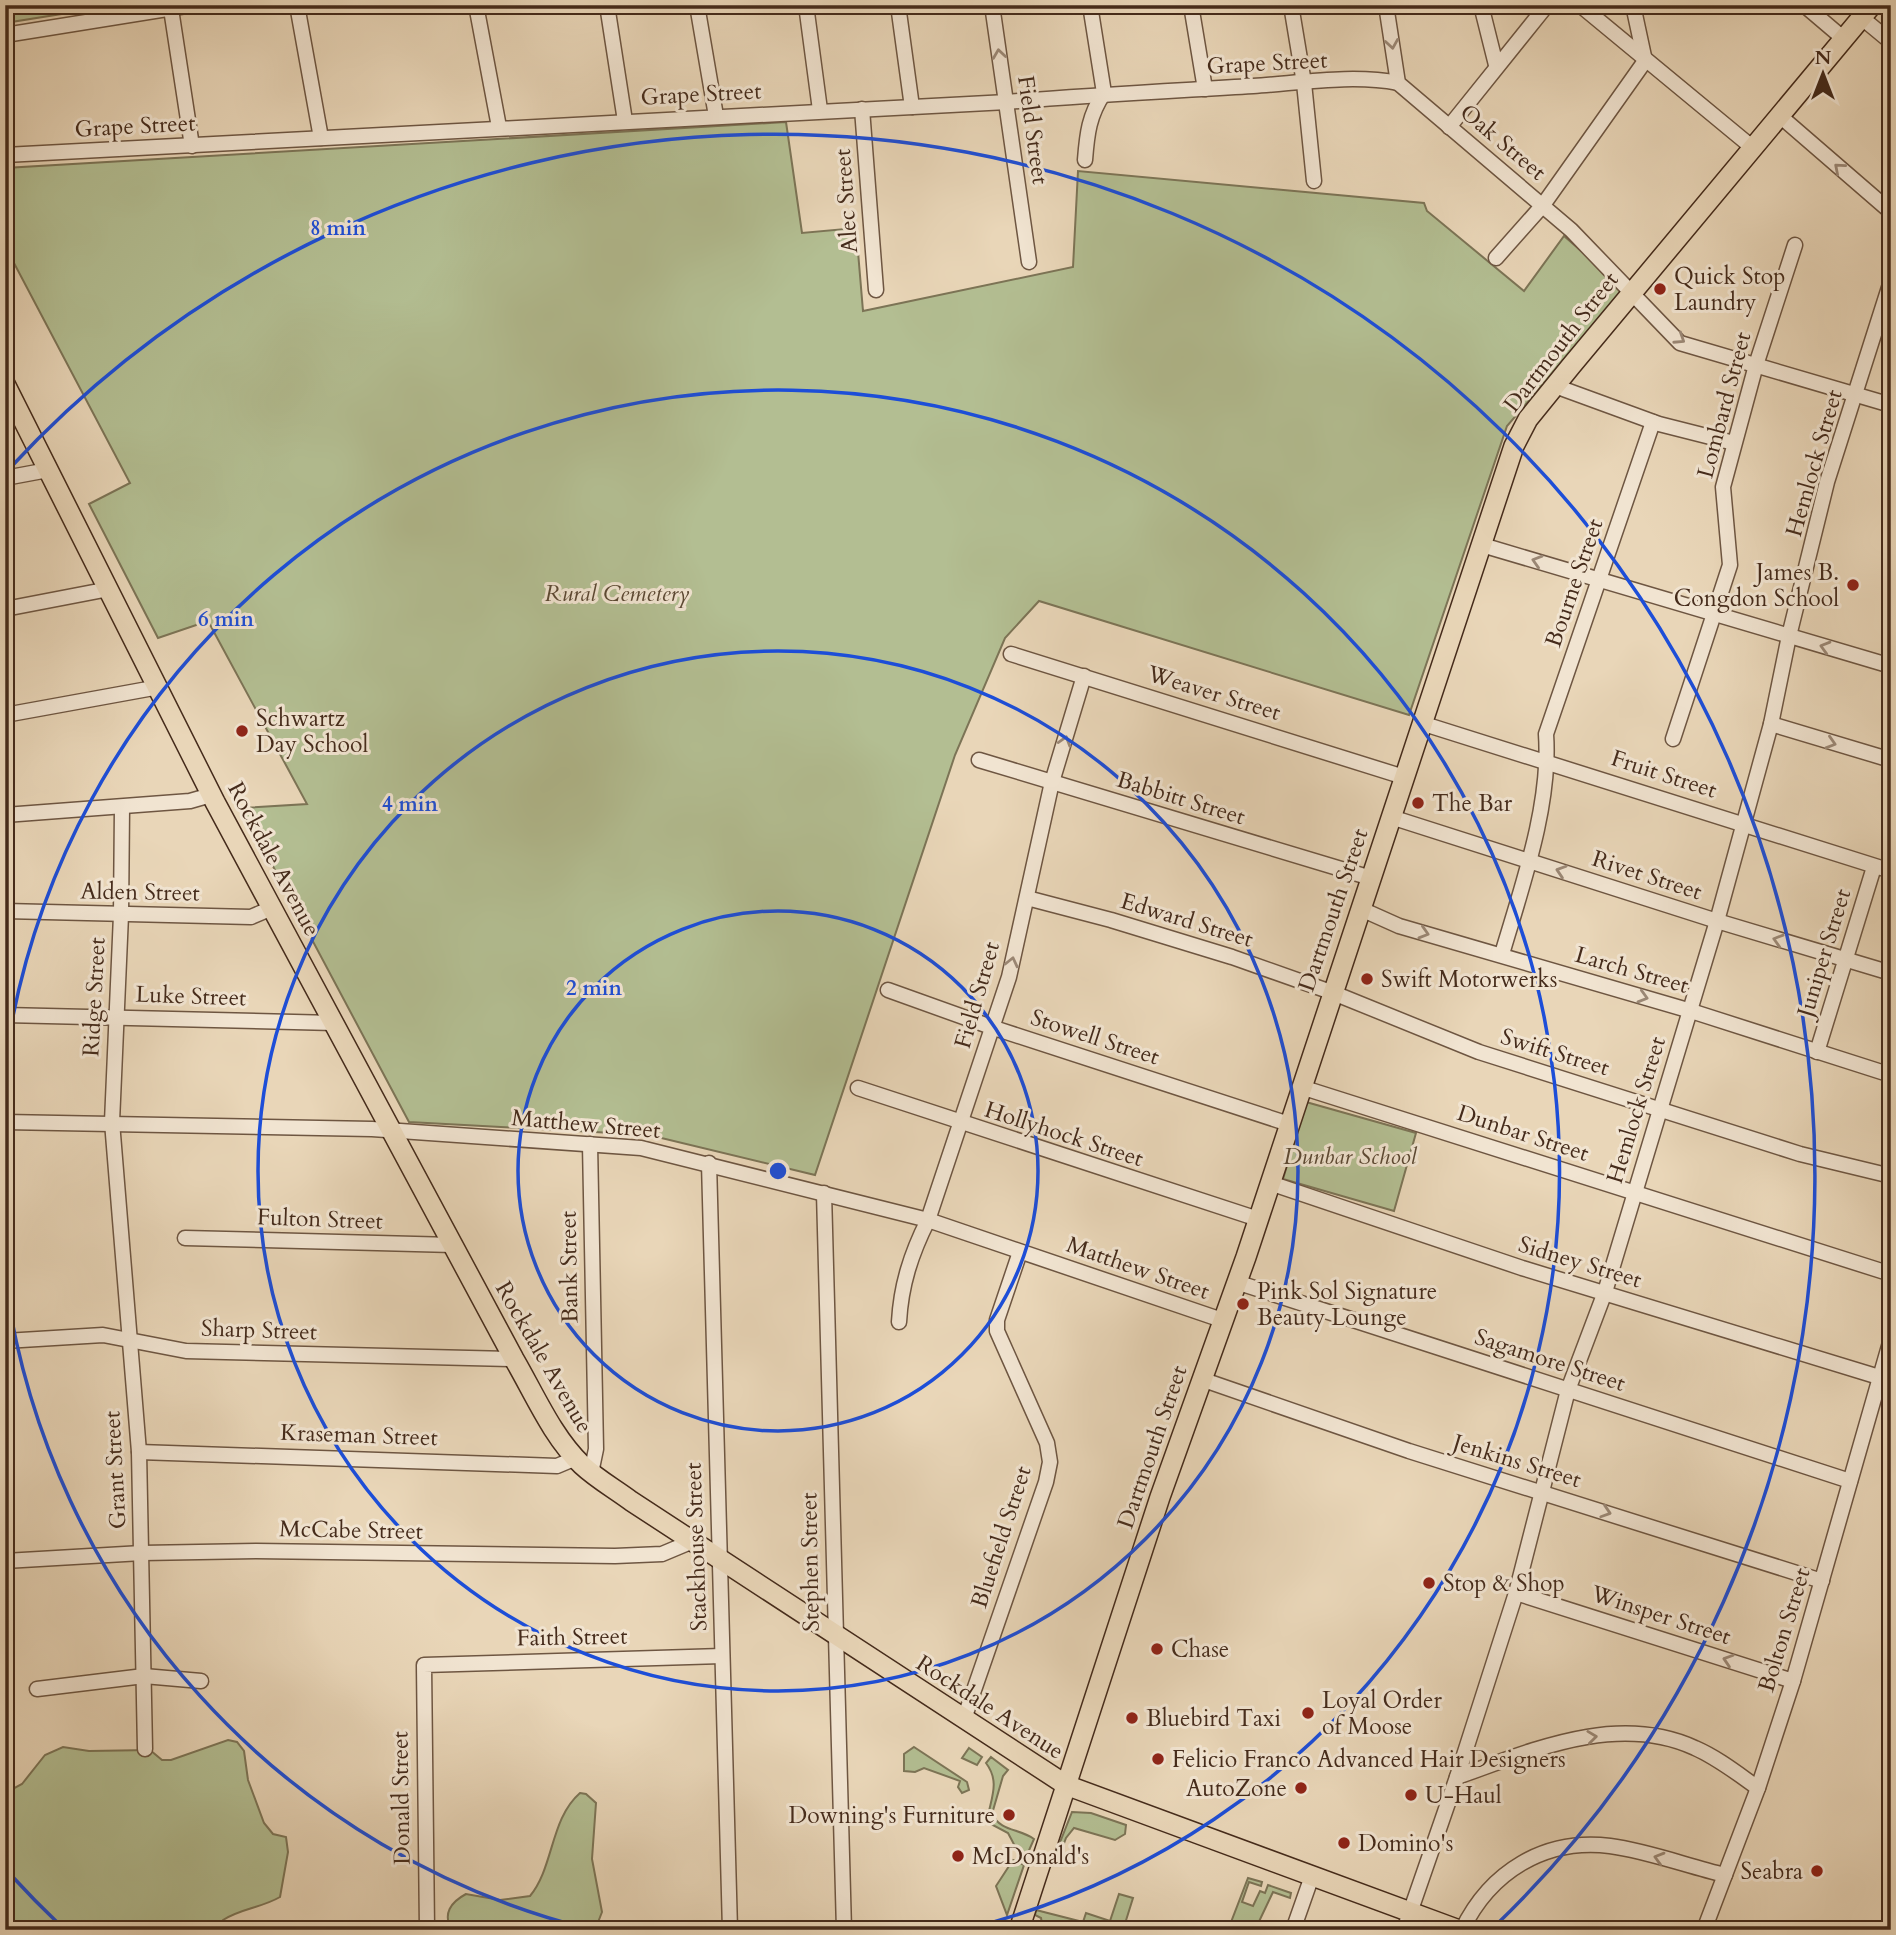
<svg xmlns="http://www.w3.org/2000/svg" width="1896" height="1935" viewBox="0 0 1896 1935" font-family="Cardo,serif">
<rect width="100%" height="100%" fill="#e9d6b8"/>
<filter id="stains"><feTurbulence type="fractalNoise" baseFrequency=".00286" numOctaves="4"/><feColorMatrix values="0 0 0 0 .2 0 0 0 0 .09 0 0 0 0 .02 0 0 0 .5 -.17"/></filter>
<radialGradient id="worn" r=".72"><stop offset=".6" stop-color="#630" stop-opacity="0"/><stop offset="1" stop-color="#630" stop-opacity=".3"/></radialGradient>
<g fill="#b3be92" stroke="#7c7456" stroke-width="2">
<polygon points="5,5 118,5 5,23"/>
<polygon points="786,122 802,233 856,228 863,311 1073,267 1078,171 1424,203 1427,211 1524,291 1564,236 1625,289 1507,426 1409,715 1039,601 1005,638 955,755 815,1175 649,1135 409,1122 242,808 307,804 208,621 158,638 89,504 130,483 5,246 5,168"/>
<polygon points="1306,1102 1416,1133 1394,1211 1283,1179"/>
<path d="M228 1740 237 1742 244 1751 248 1780 264 1823 273 1834 286 1837 288 1852 280 1897C261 1908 242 1908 223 1920L222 1930H5V1793L22 1784 45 1755 63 1747 89 1751 150 1750 162 1760H171Z"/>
<polygon points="914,1747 967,1782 969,1790 962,1793 958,1787 960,1781 924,1768 915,1772 904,1771 904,1754"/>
<polygon points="969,1748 982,1757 977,1765 962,1758"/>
<path d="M991 1757 1008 1770 1003 1776 992 1814C1001 1832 1019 1828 1034 1839L1027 1855 1017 1850 1008 1833 987 1822C990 1799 1001 1783 986 1763Z"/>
<path d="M580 1793 586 1794 596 1803 592 1859 602 1912 595 1930H452C442 1914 451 1902 466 1894L500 1900 530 1896C554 1867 550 1819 580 1793Z"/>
<polygon points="1072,1812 1091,1813 1126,1825 1125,1834 1115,1840 1074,1828 1066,1838 1060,1854 1055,1855"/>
<polygon points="1013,1860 1024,1865 1007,1915 996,1886"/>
<polygon points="1248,1878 1262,1882 1261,1886 1249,1882 1242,1902 1253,1906 1260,1891 1265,1893 1268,1885 1291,1893 1290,1898 1273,1892 1255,1930 1228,1930"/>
<polygon points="1119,1894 1133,1898 1123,1930 1043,1930 1041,1918 1035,1915 1036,1910 1083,1922 1086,1913 1110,1921"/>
</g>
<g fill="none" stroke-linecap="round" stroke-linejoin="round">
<defs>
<g id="minor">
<polyline points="297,5 321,138"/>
<polyline points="476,5 499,127"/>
<polyline points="607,5 625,121"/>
<polyline points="697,5 716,116"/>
<polyline points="806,5 820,110"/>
<polyline points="898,5 912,107"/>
<polyline points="992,5 1029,262"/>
<polyline points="1191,5 1205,89"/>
<polyline points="1291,5 1304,83 1314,181"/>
<polyline points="1386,5 1398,83 1571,230 1680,343 1891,405"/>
<polyline points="1481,5 1496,65"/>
<polyline points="1580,5 1753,148"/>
<polyline points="1804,5 1844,39"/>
<polyline points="171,9 192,146"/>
<polyline points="1862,18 1891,42"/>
<polyline points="5,35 192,5"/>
<polyline points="862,109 876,290"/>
<polyline points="1780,116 1891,212"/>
<polyline points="1449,127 1547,5"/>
<path d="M5 155 1007 102C1089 95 1171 91 1253 86 1300 83 1353 74 1398 83"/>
<path d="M1085 160C1087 134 1089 115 1104 93L1090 5"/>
<polyline points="1496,258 1543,205 1645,61 1633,5"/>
<polyline points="1555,386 1659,424 1734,443"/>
<polyline points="5,478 48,470"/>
<polyline points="1482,545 1891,666"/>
<polyline points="5,609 109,589"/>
<polyline points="1011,654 1404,777"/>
<polyline points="5,715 159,687"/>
<polyline points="1421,723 1891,871"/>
<polyline points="1771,724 1891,760"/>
<polyline points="1673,739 1730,565 1723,487 1756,365 1795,245"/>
<polyline points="979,760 1371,878"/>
<polyline points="122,807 121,915 112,1122 139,1452 145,1749"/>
<polyline points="5,815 190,801 211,795"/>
<polyline points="1391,817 1717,921 1891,973"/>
<polyline points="1027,898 1111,920 1232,957 1331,992 1479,1052 1800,1154 1891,1176"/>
<polyline points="1361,909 1399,926 1691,1011 1891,1075"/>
<polyline points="5,911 251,917 272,908"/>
<path d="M1502 954C1522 886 1551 805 1546 734L1653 422"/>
<polyline points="888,990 994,1028 1289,1124"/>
<polyline points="5,1015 334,1023"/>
<polyline points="1817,1052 1874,867"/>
<polyline points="1301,1087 1891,1274"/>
<polyline points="858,1088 1258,1219"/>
<polyline points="5,1122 372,1129 641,1148 928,1220 1222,1320"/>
<polyline points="590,1144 596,1449 591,1473"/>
<polyline points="709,1163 730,1930"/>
<polyline points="1270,1183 1522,1268 1879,1377"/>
<polyline points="824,1193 844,1930"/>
<polyline points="185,1238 453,1245"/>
<polyline points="1236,1282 1850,1481"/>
<path d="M899 1322C901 1285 911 1254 928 1220L1009 977 1052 782 1084 676"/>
<polyline points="5,1341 103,1335 186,1351 514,1359"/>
<polyline points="1201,1379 1409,1451 1822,1581"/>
<polyline points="139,1452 557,1466 576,1458"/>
<polyline points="5,1561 142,1553 256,1551 615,1556 662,1554 693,1541"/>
<polyline points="1516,1593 1793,1681"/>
<polyline points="37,1689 144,1676 201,1681"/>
<polyline points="964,1719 1046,1482 1050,1462 1047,1443 997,1331 997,1320 1020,1252"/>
<path d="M1457 1777C1531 1751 1617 1712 1695 1748 1718 1758 1738 1774 1758 1788"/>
<polyline points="427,1930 424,1665 722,1656"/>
<polyline points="1293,1930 1312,1876"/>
<polyline points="1404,1930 1457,1777 1516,1593 1568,1390 1605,1292 1717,921 1771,724 1789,636 1827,482 1891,281"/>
<path d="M1462 1930C1490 1872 1544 1838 1610 1846 1648 1851 1687 1866 1725 1875"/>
<polyline points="1704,1930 1758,1788 1793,1681 1891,1339"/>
</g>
<g id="major">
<path d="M5 384 215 802 514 1359C535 1395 552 1436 582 1465 597 1479 615 1489 631 1501L1066 1785 1459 1930"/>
<polyline points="1019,1930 1160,1497 1246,1257 1514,446 1528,419 1571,366 1872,5"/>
</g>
</defs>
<use href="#minor" stroke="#6e5642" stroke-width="17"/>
<use href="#major" stroke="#452b1b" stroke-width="22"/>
<use href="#minor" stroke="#f1e4d1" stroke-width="14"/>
<use href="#major" stroke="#e9d6b8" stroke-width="19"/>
</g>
<defs><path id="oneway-chevron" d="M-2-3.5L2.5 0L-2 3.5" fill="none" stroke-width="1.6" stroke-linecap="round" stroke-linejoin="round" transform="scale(1.75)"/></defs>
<g stroke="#9b8876">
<use href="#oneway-chevron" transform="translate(1392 44) rotate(81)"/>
<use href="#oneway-chevron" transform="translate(999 54) rotate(-98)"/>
<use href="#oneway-chevron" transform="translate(1839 168) rotate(-139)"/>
<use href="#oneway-chevron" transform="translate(1680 339) rotate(33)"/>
<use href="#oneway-chevron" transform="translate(1537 561) rotate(-163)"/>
<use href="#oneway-chevron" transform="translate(1825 647) rotate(-164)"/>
<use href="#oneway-chevron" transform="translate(1065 741) rotate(-73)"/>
<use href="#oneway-chevron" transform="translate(1831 743) rotate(17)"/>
<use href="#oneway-chevron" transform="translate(1561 871) rotate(-162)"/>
<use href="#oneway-chevron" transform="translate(1424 933) rotate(17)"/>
<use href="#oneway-chevron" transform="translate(1778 940) rotate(-163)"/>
<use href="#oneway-chevron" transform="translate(1012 962) rotate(-77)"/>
<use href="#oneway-chevron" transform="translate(1643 997) rotate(16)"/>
<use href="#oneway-chevron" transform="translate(1606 1512) rotate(18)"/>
<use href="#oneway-chevron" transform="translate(1728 1660) rotate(-162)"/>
<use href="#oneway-chevron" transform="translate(1592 1737) rotate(-7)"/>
<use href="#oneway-chevron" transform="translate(1659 1858) rotate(-164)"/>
</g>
<g fill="none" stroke="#1d4ed8" stroke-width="3.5">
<circle cx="778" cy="1171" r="260"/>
<circle cx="778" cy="1171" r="520"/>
<path d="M589 1929A781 781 0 0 1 6 1286M6 1056A781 781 0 1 1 967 1929"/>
<path d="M61 1926A1041 1041 0 0 1 10 1874M10 468A1041 1041 0 1 1 1495 1926"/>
</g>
<g fill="#8f2418" stroke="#f1e4d1" stroke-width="2.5">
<circle cx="1660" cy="289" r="7"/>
<circle cx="1853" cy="585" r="7"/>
<circle cx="242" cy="731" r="7"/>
<circle cx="1418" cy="803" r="7"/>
<circle cx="1367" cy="979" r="7"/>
<circle cx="1243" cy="1304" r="7"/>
<circle cx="1429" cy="1583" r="7"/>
<circle cx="1157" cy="1649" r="7"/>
<circle cx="1308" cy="1713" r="7"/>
<circle cx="1132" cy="1718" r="7"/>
<circle cx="1158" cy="1759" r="7"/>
<circle cx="1301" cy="1788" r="7"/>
<circle cx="1411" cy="1795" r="7"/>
<circle cx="1009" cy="1815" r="7"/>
<circle cx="1344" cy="1843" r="7"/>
<circle cx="958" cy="1856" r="7"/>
<circle cx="1817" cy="1871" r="7"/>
</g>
<g text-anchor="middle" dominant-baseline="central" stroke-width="6" stroke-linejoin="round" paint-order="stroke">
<g font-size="23" fill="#452b1b" stroke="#f1e4d1">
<text transform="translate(1267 63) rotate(-3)">Grape Street</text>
<text transform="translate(701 94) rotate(-3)">Grape Street</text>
<text transform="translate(135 126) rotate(-3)">Grape Street</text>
<text transform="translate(1033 130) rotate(82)">Field Street</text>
<text transform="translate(1503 142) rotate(40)">Oak Street</text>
<text transform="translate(846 201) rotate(-94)">Alec Street</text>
<text transform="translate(1561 342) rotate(-52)">Dartmouth Street</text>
<text transform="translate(1724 405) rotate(-75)">Lombard Street</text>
<text transform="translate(1814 463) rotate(-74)">Hemlock Street</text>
<text transform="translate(1574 583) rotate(-71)">Bourne Street</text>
<text transform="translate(1214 693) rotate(17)">Weaver Street</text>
<text transform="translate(1664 774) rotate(18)">Fruit Street</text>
<text transform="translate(1181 798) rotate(17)">Babbitt Street</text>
<text transform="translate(274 859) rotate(62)">Rockdale Avenue</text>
<text transform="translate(1647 875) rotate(18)">Rivet Street</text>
<text transform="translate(140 892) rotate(1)">Alden Street</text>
<text transform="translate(1333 910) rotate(-71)">Dartmouth Street</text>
<text transform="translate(1187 920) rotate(17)">Edward Street</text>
<text transform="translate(1824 953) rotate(-73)">Juniper Street</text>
<text transform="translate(1632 970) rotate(16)">Larch Street</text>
<text transform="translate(977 995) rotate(-74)">Field Street</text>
<text transform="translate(191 996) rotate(2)">Luke Street</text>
<text transform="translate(94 997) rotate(-87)">Ridge Street</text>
<text transform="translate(1095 1037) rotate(18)">Stowell Street</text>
<text transform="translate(1555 1052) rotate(17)">Swift Street</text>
<text transform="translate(1636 1110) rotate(-73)">Hemlock Street</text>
<text transform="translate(586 1124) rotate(5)">Matthew Street</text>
<text transform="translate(1523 1133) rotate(18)">Dunbar Street</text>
<text transform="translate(1064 1134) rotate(18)">Hollyhock Street</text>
<text transform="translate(320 1219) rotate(2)">Fulton Street</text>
<text transform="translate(1580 1262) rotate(17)">Sidney Street</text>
<text transform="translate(569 1267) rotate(-91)">Bank Street</text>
<text transform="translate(1138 1268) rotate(19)">Matthew Street</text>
<text transform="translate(259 1330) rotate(2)">Sharp Street</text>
<text transform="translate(544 1357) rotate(60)">Rockdale Avenue</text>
<text transform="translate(1550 1360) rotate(18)">Sagamore Street</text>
<text transform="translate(359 1435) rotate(2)">Kraseman Street</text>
<text transform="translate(1152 1447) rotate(-71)">Dartmouth Street</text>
<text transform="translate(1517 1461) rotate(17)">Jenkins Street</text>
<text transform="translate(115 1470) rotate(-93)">Grant Street</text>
<text transform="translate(351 1530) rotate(1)">McCabe Street</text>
<text transform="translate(1001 1537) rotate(-72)">Bluefield Street</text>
<text transform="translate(696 1547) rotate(-92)">Stackhouse Street</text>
<text transform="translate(810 1562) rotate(-91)">Stephen Street</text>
<text transform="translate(1661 1615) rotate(18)">Winsper Street</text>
<text transform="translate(1784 1630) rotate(-73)">Bolton Street</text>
<text transform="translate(572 1637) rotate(-1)">Faith Street</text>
<text transform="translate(990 1707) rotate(33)">Rockdale Avenue</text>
<text transform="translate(401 1798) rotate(-91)">Donald Street</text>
</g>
<g font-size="23" fill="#452b1b" stroke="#f1e4d1" text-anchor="start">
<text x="1674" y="276">Quick Stop<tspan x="1674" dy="26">Laundry</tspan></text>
<text x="1839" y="572" text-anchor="end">James B.<tspan x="1839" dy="26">Congdon School</tspan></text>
<text x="256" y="718">Schwartz<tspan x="256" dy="26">Day School</tspan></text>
<text x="1432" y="803">The Bar</text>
<text x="1381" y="979">Swift Motorwerks</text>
<text x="1257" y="1291">Pink Sol Signature<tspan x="1257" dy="26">Beauty Lounge</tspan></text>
<text x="1443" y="1583">Stop &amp; Shop</text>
<text x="1171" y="1649">Chase</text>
<text x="1322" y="1700">Loyal Order<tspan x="1322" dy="26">of Moose</tspan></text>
<text x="1146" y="1718">Bluebird Taxi</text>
<text x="1172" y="1759">Felicio Franco Advanced Hair Designers</text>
<text x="1287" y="1788" text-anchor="end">AutoZone</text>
<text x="1425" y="1795">U-Haul</text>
<text x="995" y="1815" text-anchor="end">Downing's Furniture</text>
<text x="1358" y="1843">Domino's</text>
<text x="972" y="1856">McDonald's</text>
<text x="1803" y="1871" text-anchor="end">Seabra</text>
</g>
<g font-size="23" font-style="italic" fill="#5b4833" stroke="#f1e4d1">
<text x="617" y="593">Rural Cemetery</text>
<text x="1350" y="1156">Dunbar School</text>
</g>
</g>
<circle cx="778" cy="1171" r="10" fill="#1d4ed8" stroke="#f1e4d1" stroke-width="3.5"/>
<g font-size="21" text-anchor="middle" font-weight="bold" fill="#1d4ed8" stroke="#f1e4d1" stroke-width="6" stroke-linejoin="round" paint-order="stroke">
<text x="338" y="235">8 min</text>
<text x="226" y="626">6 min</text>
<text x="410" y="811">4 min</text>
<text x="594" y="995">2 min</text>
</g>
<rect width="1896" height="1935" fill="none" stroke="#e9d6b8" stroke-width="28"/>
<rect x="7" y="7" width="1882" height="1921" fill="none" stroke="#452b1b" stroke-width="3.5"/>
<rect x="14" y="14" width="1868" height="1907" fill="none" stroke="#452b1b" stroke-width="2"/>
<g transform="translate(1823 74)" stroke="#f1e4d1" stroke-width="5" paint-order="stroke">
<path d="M0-5L12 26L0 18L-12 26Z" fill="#452b1b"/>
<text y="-10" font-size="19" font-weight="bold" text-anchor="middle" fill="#452b1b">N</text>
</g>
<rect width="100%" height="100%" filter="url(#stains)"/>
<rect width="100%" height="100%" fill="url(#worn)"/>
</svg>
